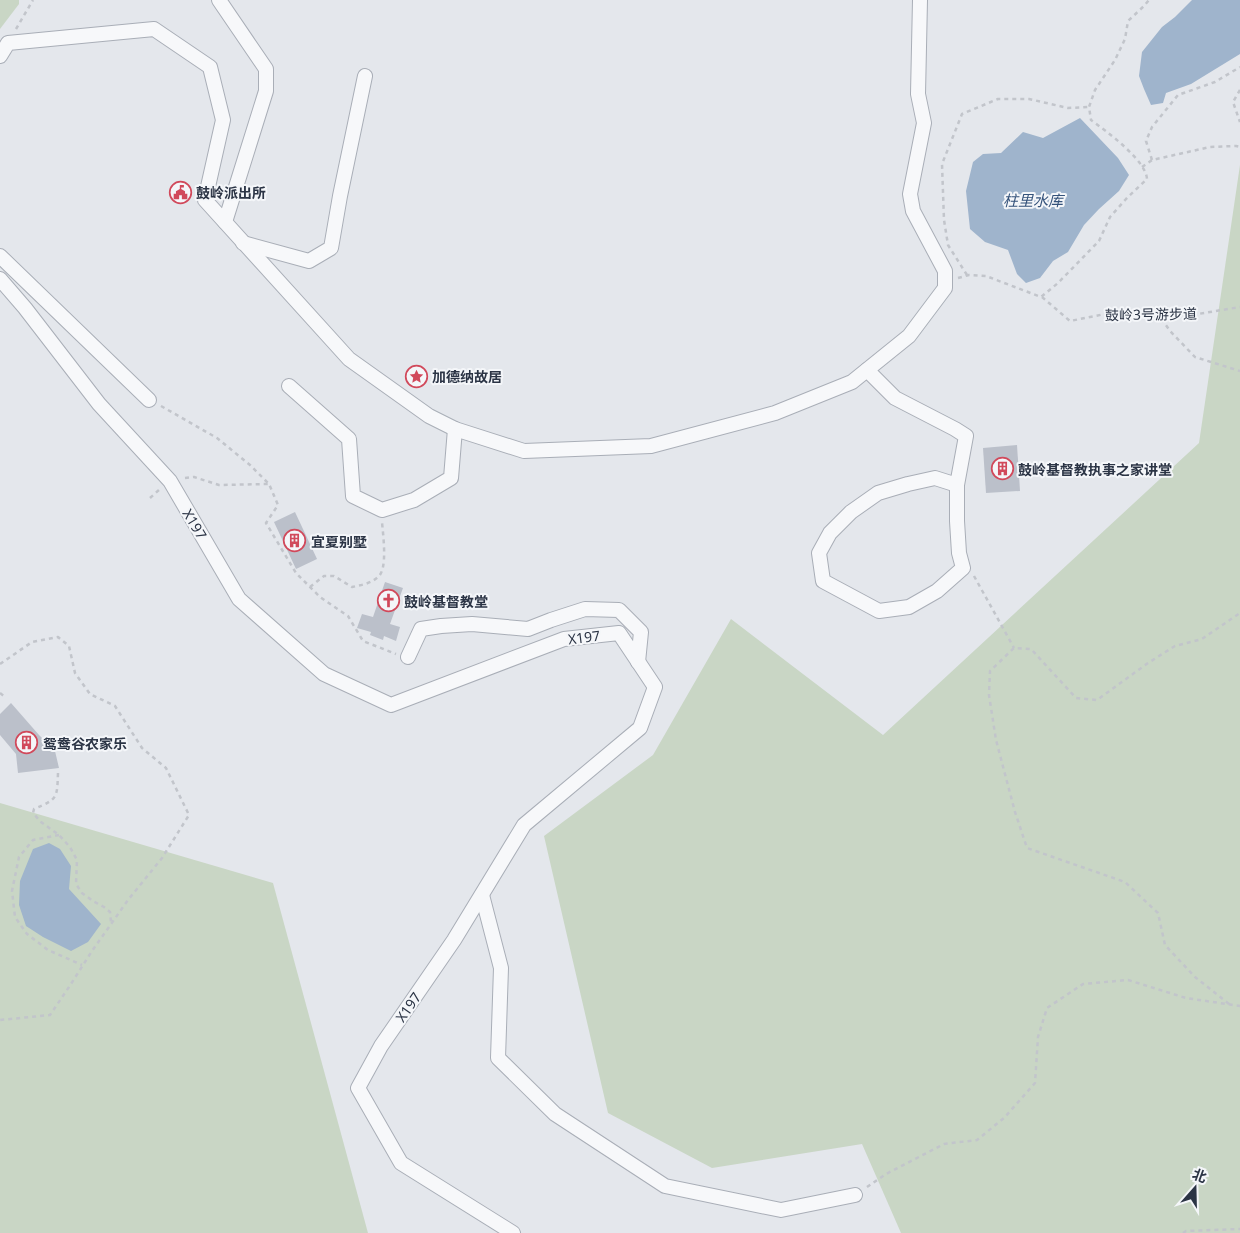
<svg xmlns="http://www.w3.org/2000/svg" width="1240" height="1233" viewBox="0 0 1240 1233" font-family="'Noto Sans','Noto Sans SC',sans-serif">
<rect width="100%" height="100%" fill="#e4e7ec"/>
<g fill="#c9d6c5">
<polygon points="0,0 19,0 19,4 0,29"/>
<polygon points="1240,165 1240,1233 901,1233 862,1144 712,1168 608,1113 544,836 653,755 731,619 883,735 1199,443"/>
<polygon points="0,803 273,883 368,1233 0,1233"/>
</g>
<g fill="#9fb4cc">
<polygon points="1192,0 1240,0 1240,54 1191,84 1166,93 1163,103 1151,105 1144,89 1139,76 1142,52 1162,27 1175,17"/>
<polygon points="1080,118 1118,158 1129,175 1119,191 1099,209 1084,225 1068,252 1053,261 1040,278 1026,283 1017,274 1008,250 985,242 970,229 966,191 973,162 983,154 1001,153 1023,132 1043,138"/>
<polygon points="49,843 60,849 71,866 69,889 101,924 88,942 71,951 43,937 26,926 19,905 20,881 33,849"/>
</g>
<g fill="#bbc0ca">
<polygon points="1017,445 1020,491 986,493 983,448"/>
<polygon points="295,512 317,559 296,569 274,522"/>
<polygon points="385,582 403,588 390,624 400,627 396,641 384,636 383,640 370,635 371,632 357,628 362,614 373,617"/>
<polygon points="11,703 39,735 55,751 59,768 18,773 16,754 0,735 0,714"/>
</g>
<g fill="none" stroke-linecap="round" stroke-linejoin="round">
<defs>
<g id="minor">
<polyline points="219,0 266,69 266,91 225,222"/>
<polyline points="0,56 8,43 154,29 210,67 223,120 205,200 349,359 429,416 455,429 524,451 651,446 775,413 852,382 909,336 945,288 945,271 913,211 910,194 924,123 918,94 920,0"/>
<polyline points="243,243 309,261 331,248 340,196 365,76"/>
<polyline points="0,256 149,400"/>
<polyline points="0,279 25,308 99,404 170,481 239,599 324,674 391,705 564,639 619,633 655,687 640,728 524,825 454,940 381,1046 358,1088 401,1163 513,1233"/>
<polyline points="867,370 895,398 955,429 966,436 957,485 957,521 959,553 963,568 937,591 909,607 879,611 823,581 819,553 830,533 851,512 878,493 908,484 935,478 957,485"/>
<polyline points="289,386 349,439 353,496 382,510 414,500 451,478 455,429"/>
<polyline points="408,657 421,629 441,626 472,624 528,629 551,620 585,609 619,610 641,632 638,662"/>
<polyline points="482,895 501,968 498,1058 555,1114 665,1186 781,1210 855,1195"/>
</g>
</defs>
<use href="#minor" stroke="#a9aeb7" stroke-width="16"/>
<g stroke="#c2c5cb" stroke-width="2.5" stroke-dasharray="4 4" stroke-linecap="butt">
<polyline points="16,29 33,0"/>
<polyline points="1240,90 1233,102 1240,122"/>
<polyline points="1152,160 1146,141 1152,127 1178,95 1215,82 1240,67"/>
<polyline points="1142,167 1152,160 1210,147 1236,146 1240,147"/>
<polyline points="967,275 948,245 944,220 942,164 962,114 998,99 1029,99 1068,108 1089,107"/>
<path d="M958 278 969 275 986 276 1041 297 1058 283 1099 241 1110 217 1126 199 1147 179C1146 160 1106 131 1091 120L1089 107 1095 90 1115 60 1125 39 1128 21 1144 6 1149 0"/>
<polyline points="1042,297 1070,321 1115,312 1198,314 1240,307"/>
<polyline points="1157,312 1170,331 1195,357 1240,371"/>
<polyline points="161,406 217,438 250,465 269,484 278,505 266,523 296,573 320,597 348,616 363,641 396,654"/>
<polyline points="185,478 194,477 219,485 269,484"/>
<polyline points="150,498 160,489"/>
<polyline points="974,576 1014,648"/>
<path d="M310 587 324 576H334L352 587C361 585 370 584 378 577 388 569 383 535 382 522"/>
<polyline points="0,664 32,642 58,637 69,646 75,673 90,694 115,706 142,748 166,768 189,815 162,858 128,900 92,951 69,987 50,1015 0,1020"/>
<polyline points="0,693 5,697"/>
<path d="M58 773C57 798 58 799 34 809L33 813 41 822 59 835 70 847 77 860 76 884 82 893 93 901 104 907 110 912 111 922"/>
<polyline points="59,835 33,840 19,857 12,891 15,917 27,934 48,950 82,965"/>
<polyline points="1229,1004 1195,977 1165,945 1158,913 1125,882 1027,848 1015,812 996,740 989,695 990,671 1014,648 1031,649 1076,698 1097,700 1148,663 1175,646 1202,639 1240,613"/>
<polyline points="867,1187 886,1174 944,1144 977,1140 1004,1118 1035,1083 1038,1037 1047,1008 1083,984 1128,980 1186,998 1240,1006"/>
<polyline points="1183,1233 1186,1231 1240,1229"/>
</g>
<use href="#minor" stroke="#f7f8fa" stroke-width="14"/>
</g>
<defs>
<symbol id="civic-ring" viewBox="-11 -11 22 22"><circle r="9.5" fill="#f4f6f9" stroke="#d1495b" stroke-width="1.5"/><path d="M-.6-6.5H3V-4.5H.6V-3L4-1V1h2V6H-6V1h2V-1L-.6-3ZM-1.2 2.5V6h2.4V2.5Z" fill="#d1495b"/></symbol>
<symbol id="sight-ring" viewBox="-11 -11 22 22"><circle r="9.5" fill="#f4f6f9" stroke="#d1495b" stroke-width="1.5"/><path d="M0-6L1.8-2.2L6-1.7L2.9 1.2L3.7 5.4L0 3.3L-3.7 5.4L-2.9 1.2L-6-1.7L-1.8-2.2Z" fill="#d1495b"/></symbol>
<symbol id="building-ring" viewBox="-11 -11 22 22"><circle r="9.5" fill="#f4f6f9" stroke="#d1495b" stroke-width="1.5"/><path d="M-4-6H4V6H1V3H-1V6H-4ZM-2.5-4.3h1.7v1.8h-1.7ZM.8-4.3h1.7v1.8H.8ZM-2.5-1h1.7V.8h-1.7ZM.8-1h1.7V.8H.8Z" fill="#d1495b"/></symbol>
<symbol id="church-ring" viewBox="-11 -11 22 22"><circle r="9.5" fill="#f4f6f9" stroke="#d1495b" stroke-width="1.5"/><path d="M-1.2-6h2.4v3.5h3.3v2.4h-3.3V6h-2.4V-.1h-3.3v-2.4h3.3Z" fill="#d1495b"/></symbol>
</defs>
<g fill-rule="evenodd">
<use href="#civic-ring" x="168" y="180" width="25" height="25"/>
<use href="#sight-ring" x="404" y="364" width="25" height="25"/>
<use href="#building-ring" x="990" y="456" width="25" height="25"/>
<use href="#building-ring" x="282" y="528" width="25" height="25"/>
<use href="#church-ring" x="376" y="588" width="25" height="25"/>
<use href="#building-ring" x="14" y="730" width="25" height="25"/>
</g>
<g text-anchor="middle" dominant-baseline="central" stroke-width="4" stroke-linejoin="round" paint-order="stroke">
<g font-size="14" font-weight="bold" fill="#2b3445" stroke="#f4f6f9" text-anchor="start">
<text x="196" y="192">鼓岭派出所</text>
<text x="432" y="376">加德纳故居</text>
<text x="1018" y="469">鼓岭基督教执事之家讲堂</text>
<text x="311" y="541">宜夏别墅</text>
<text x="404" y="601">鼓岭基督教堂</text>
<text x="43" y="743">鸳鸯谷农家乐</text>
</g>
<g font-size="14" fill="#2b3445" stroke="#f4f6f9">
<text transform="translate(1151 314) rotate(-1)">鼓岭3号游步道</text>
<text transform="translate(195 524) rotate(59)">X197</text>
<text transform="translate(584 637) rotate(-7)">X197</text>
<text transform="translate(408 1007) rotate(-55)">X197</text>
</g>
<g font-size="15" font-style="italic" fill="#34527a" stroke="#f4f6f9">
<text x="1033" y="200">柱里水库</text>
</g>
</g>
<g transform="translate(1195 1188) rotate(20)" stroke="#f4f6f9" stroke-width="4" paint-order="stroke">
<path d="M0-4L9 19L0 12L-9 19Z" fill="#2b3445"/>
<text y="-8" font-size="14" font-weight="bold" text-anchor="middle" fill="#2b3445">北</text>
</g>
</svg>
